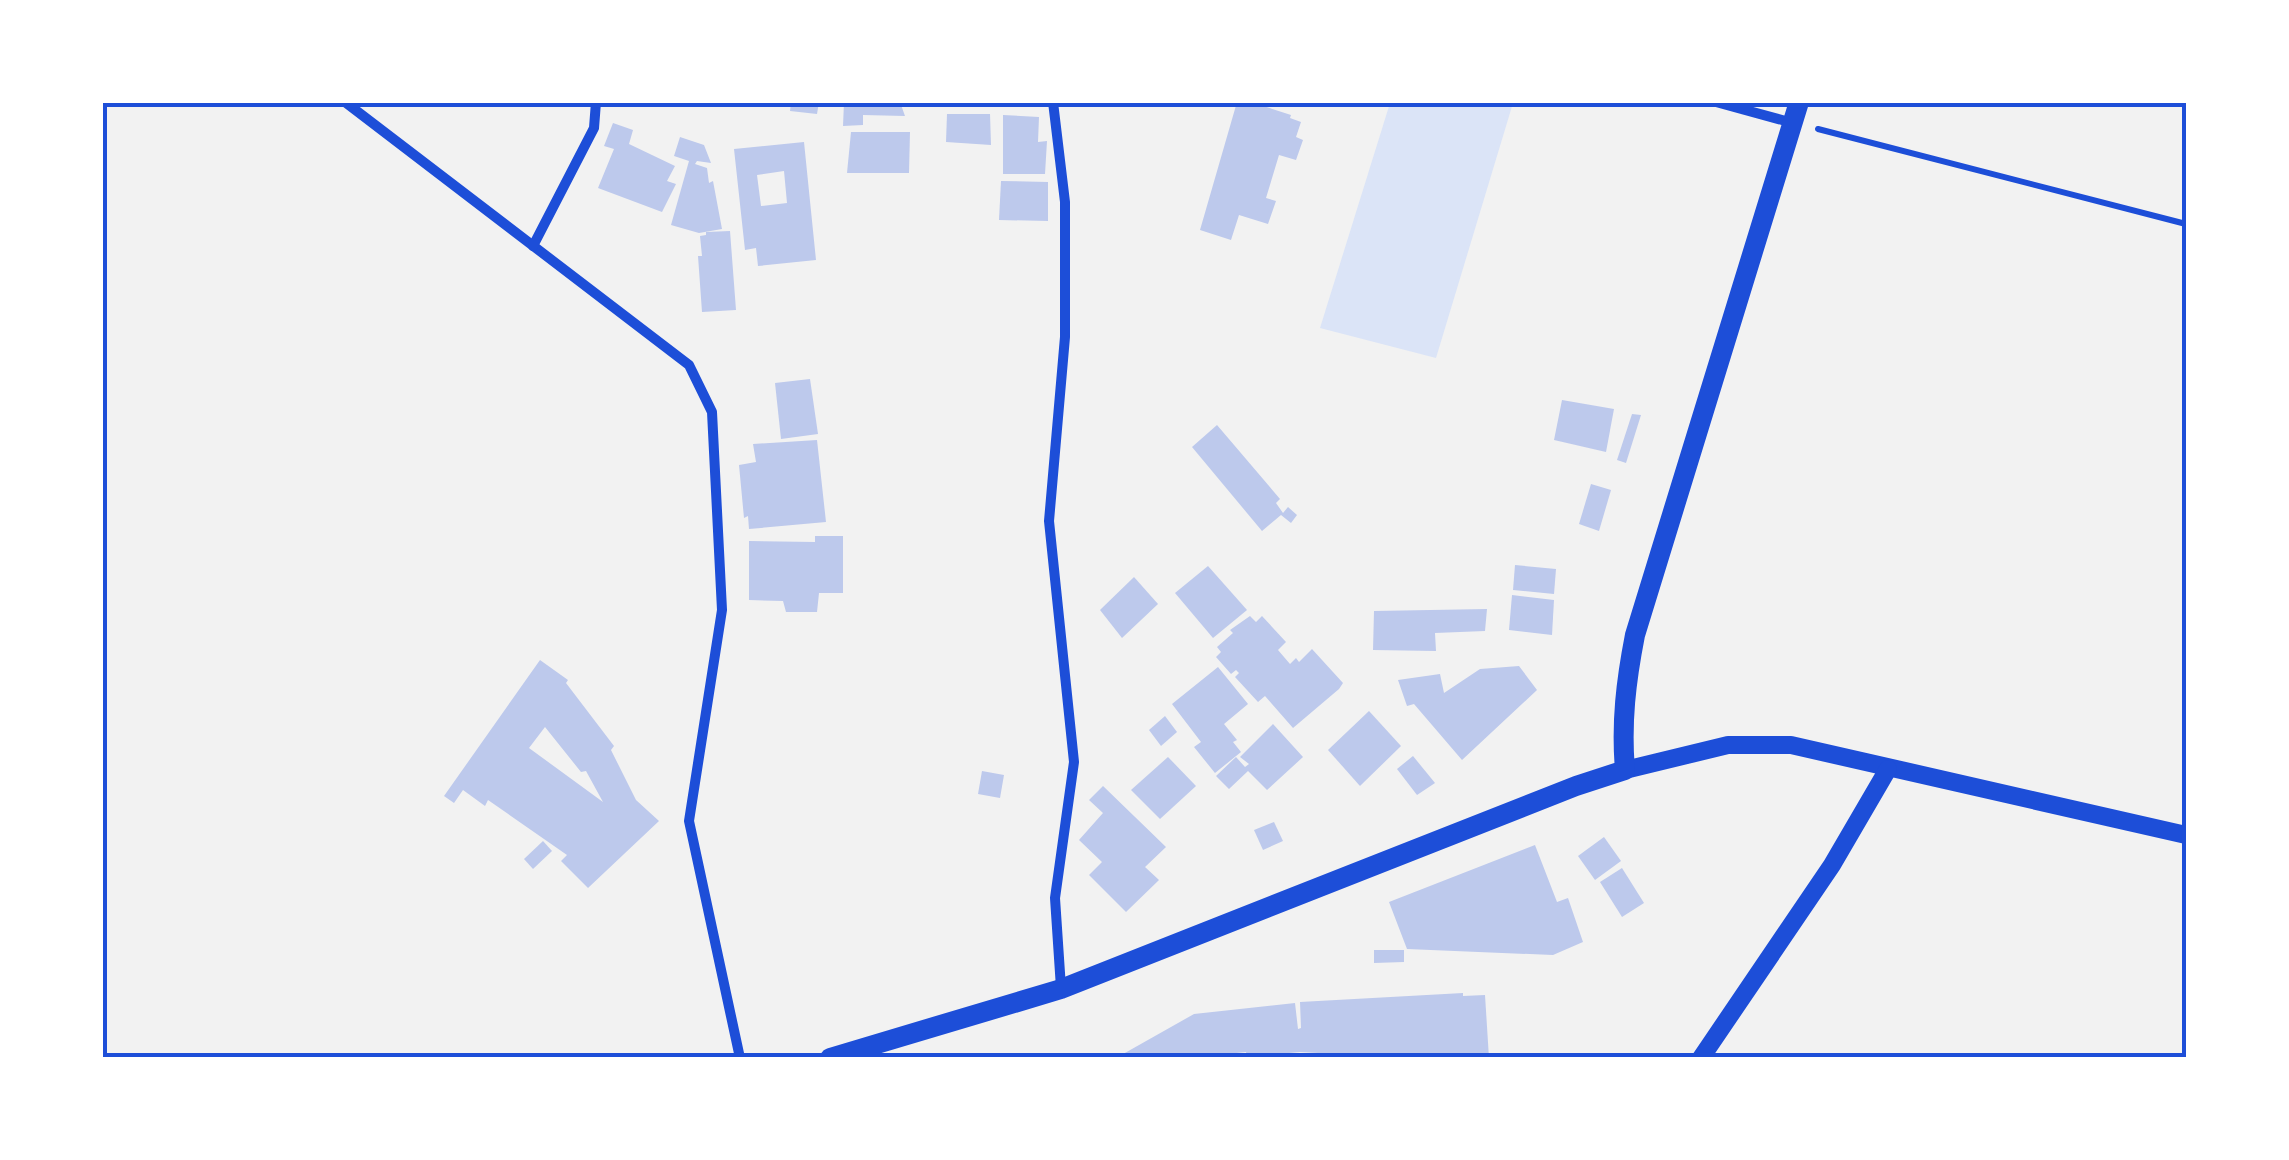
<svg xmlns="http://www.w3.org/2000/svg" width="2289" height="1160" viewBox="0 0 2289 1160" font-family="'Varela Round',sans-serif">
<rect width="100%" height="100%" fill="#f2f2f2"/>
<polygon fill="#dbe4f7" points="1390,103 1513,103 1436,358 1320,328"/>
<g fill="#bdc9ec" fill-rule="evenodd">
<polygon points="791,102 819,102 817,114 790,111"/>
<polygon points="844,102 900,102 905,116 863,115 863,125 843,126"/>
<polygon points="1237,102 1251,102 1291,115 1290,118 1301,122 1296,137 1303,140 1296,160 1279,155 1266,198 1276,201 1268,224 1239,215 1231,240 1200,230"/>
<polygon points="947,114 990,114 991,145 946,142"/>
<polygon points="1003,115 1039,117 1038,142 1047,141 1045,174 1003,174"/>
<polygon points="613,123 633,130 629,144 675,166 667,181 676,184 662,212 598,188 614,149 604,146"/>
<polygon points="851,132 910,132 909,173 847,173"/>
<polygon points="680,137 704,145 711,163 697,161 695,164 707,168 709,183 713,181 722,229 699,233 671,225 689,161 674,156"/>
<path d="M804 142 816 260 758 266 756 248 745 250 734 149ZM784 171 787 203 761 206 757 175Z"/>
<polygon points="1001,181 1048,182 1048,221 999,220"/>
<polygon points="730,231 736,310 702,312 698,256 702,256 700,236 706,235 706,232"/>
<polygon points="810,379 818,434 781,439 775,383"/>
<polygon points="1562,400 1614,409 1606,452 1554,440"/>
<polygon points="1632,414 1641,415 1626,463 1617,460"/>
<polygon points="1217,425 1280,499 1276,503 1283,513 1288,507 1297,515 1291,523 1281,515 1262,531 1192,447"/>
<polygon points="817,440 826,522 749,529 748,516 744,518 739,465 756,462 753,444"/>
<polygon points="1591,484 1611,490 1599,531 1579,524"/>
<polygon points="815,536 843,536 843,593 819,593 817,612 786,612 783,601 749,600 749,541 815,542"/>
<polygon points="1515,565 1556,569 1554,594 1513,590"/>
<polygon points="1208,566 1247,610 1213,638 1175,593"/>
<polygon points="1134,577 1158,604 1122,638 1100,610"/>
<polygon points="1512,595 1554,600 1552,635 1509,630"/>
<polygon points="1487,609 1485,631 1435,633 1436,651 1373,650 1374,611"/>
<polygon points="1250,616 1256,622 1262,616 1286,642 1278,650 1290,664 1296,658 1299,662 1312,649 1343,683 1339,689 1293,728 1265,696 1258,702 1235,677 1239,673 1236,670 1231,674 1216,657 1221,652 1217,647 1233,633 1230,630"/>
<path d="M540 660 568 680 566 683 614 746 611 750 636 800 659 821 588 888 561 861 567 855 488 800 485 806 463 790 454 803 444 796ZM545 727 581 772 586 771 603 802 529 748Z"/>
<polygon points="1519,666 1537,690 1462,760 1414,704 1407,706 1398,680 1440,674 1444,693 1480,669"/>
<polygon points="1218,667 1248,704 1224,724 1237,740 1233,742 1241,752 1215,773 1194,747 1201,742 1172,704"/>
<polygon points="1369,711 1401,746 1360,786 1328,750"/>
<polygon points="1165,716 1177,732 1161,746 1149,730"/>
<polygon points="1273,724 1303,757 1267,790 1248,771 1229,789 1216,776 1236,757 1245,767 1249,764 1240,757"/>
<polygon points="1413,756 1435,783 1417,795 1397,769"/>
<polygon points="1168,757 1196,786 1160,819 1131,790"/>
<polygon points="982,771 1004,775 1000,798 978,794"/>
<polygon points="1103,786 1166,847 1145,867 1159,880 1126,912 1089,875 1102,862 1079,840 1103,813 1089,800"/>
<polygon points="1274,822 1283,841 1263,850 1254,830"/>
<polygon points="1604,837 1621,861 1595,880 1578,856"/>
<polygon points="543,841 552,851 533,869 524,859"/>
<polygon points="1535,845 1557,902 1568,898 1583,942 1553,955 1407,949 1389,902"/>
<polygon points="1622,868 1644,903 1622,917 1600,882"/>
<polygon points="1374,950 1404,950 1404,962 1374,963"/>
<polygon points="1463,993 1463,996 1485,995 1489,1058 1319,1058 1318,1053 1300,1052 1247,1057 1246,1052 1227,1054 1226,1058 1116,1058 1194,1014 1295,1003 1298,1029 1301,1028 1300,1002"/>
</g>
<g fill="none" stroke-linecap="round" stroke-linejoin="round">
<polyline stroke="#1d4ed8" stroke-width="6" points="1818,129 2186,224"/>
<g stroke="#1d4ed8" stroke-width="10">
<polyline points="345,102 689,365 712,412 722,610 689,821 740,1058"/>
<polyline points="1053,102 1065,202 1065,337 1049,521 1074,762 1055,898 1061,988"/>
<polyline points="1716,102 1793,123"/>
<polyline points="533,246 594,128 596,102"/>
</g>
<g stroke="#1d4ed8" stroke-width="18">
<polyline points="1625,770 1728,745 1791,745 2186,835"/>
<polyline points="1701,1058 1832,865 1888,769"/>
</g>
<path stroke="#1d4ed8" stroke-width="20" d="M830 1058 1061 989 1576 786 1625 770C1621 723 1626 681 1635 635L1799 102"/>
</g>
<rect width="2289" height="1160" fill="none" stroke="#ffffff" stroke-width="210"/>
<rect x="105" y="105" width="2079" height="950" fill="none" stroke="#1d4ed8" stroke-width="4"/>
</svg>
